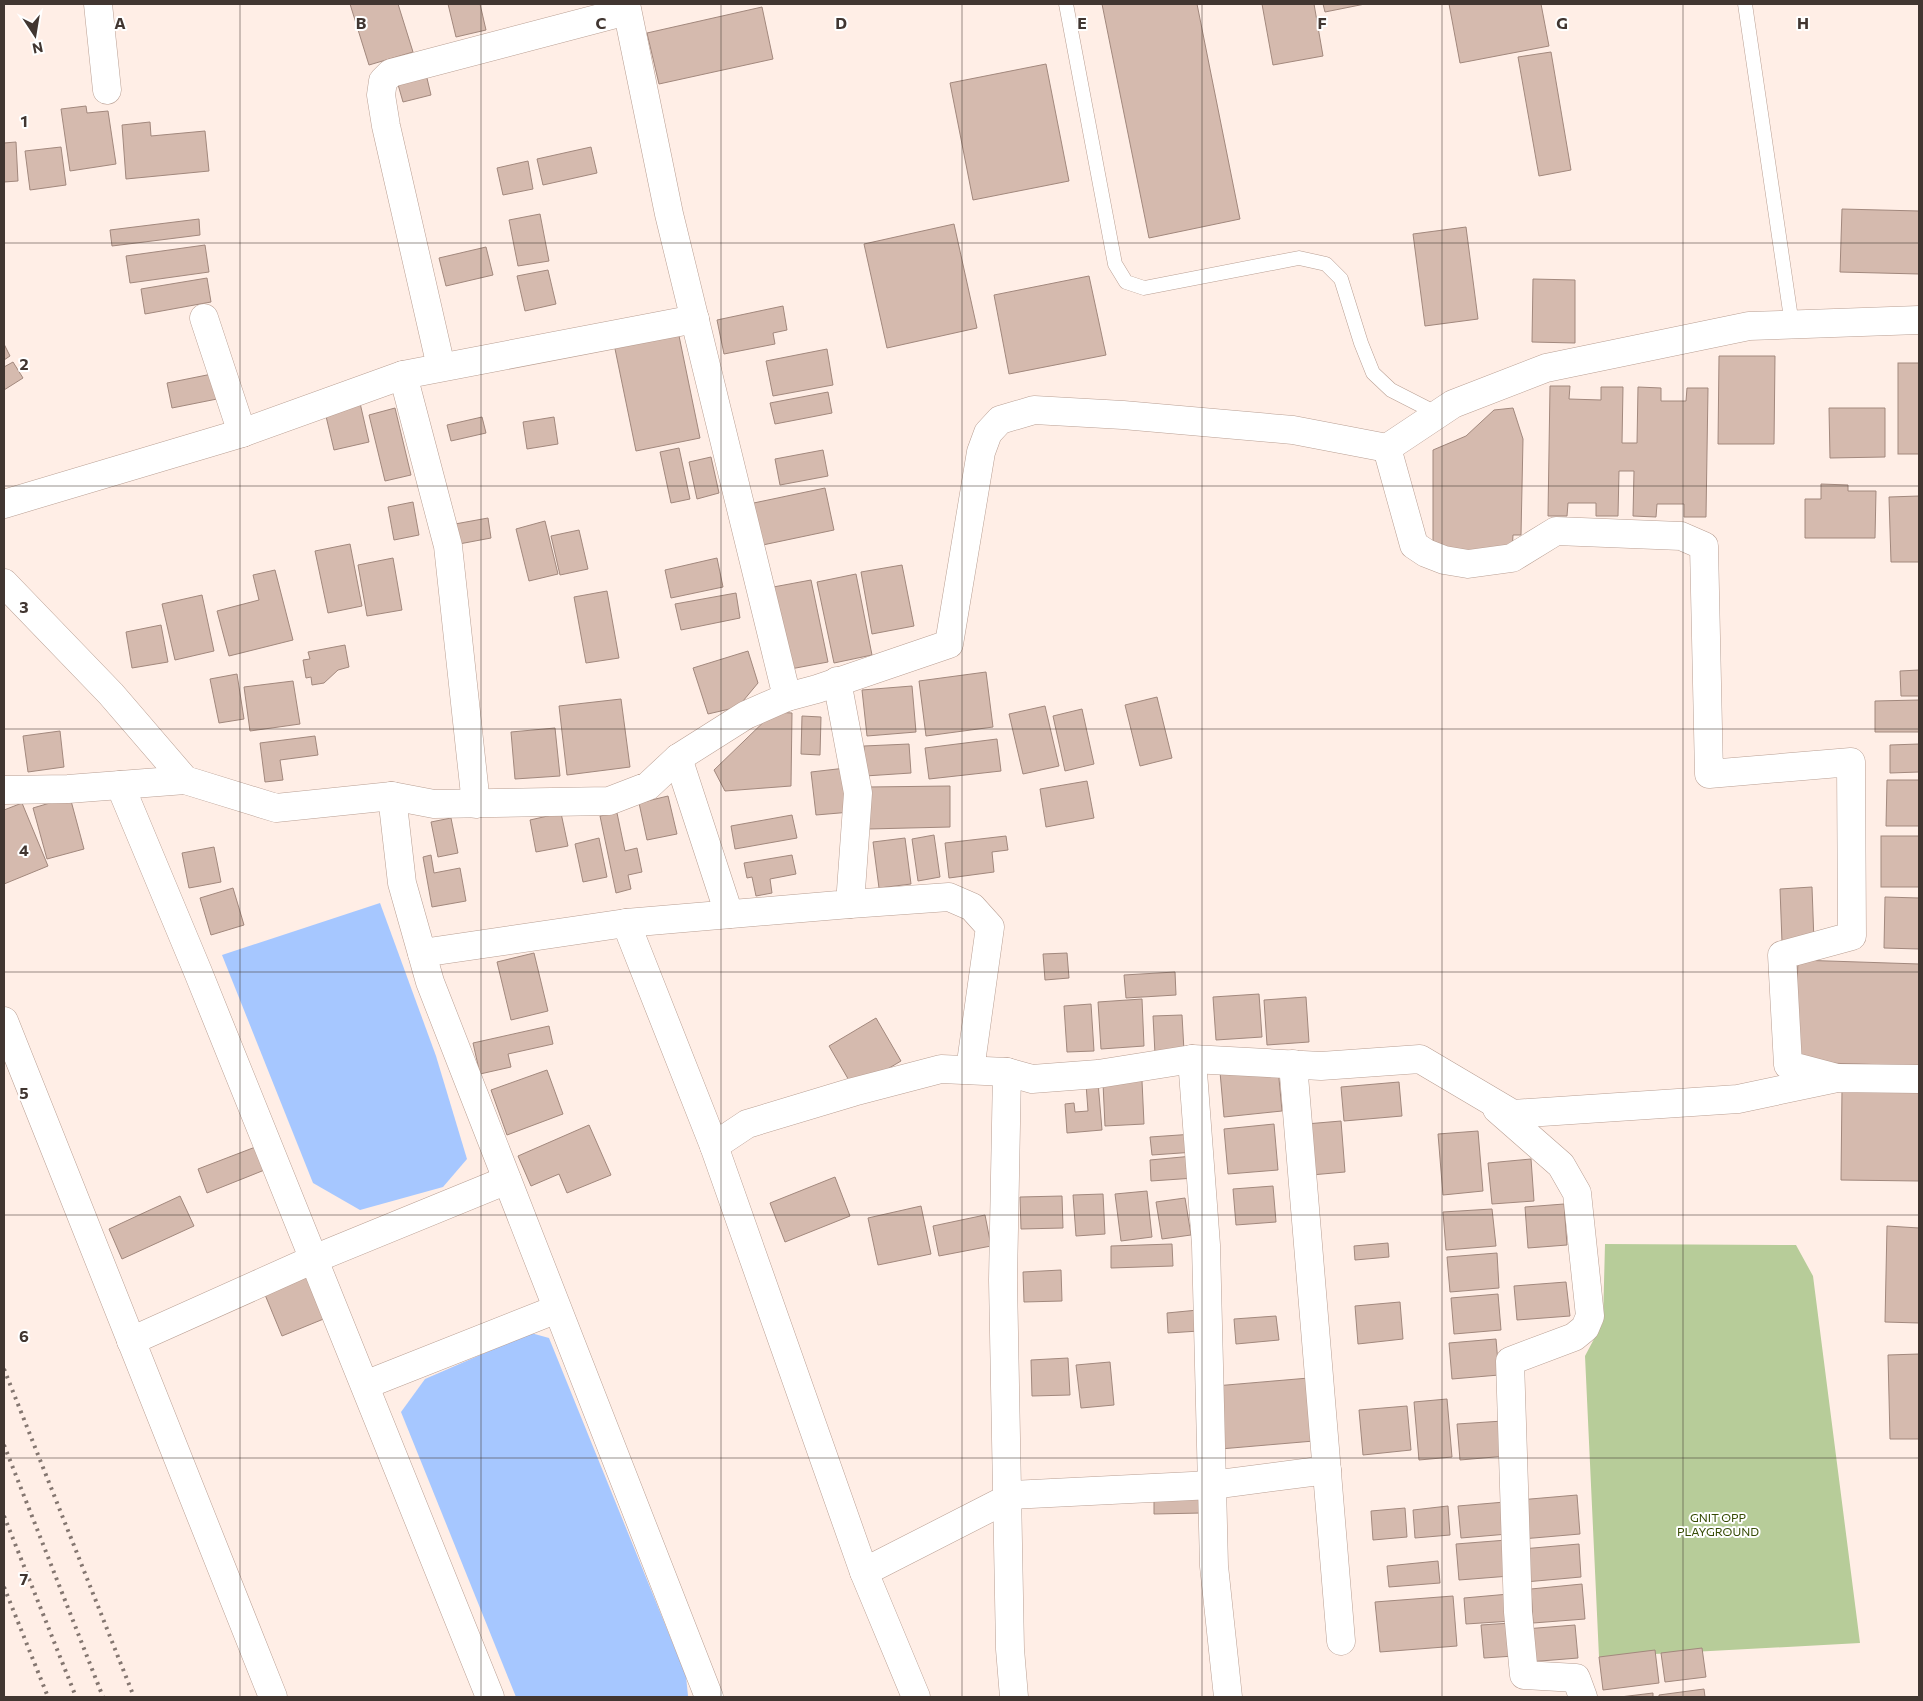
<svg xmlns="http://www.w3.org/2000/svg" width="1923" height="1701" viewBox="0 0 1923 1701" font-family="Commissioner,sans-serif">
<rect width="100%" height="100%" fill="#ffeee6"/>
<polygon fill="#b7cc99" points="1605,1244 1796,1245 1813,1276 1860,1643 1599,1657 1585,1356 1603,1322"/>
<g fill="#a6c7ff">
<polygon points="380,903 436,1056 467,1159 443,1187 360,1210 313,1183 222,955"/>
<polygon points="531,1333 549,1338 686,1676 688,1696 516,1697 401,1412 425,1379"/>
</g>
<g fill="#d5baae" stroke="#a2887d">
<polygon points="350,4 398,4 413,52 369,65"/>
<polygon points="448,4 480,4 486,30 456,37"/>
<polygon points="1102,4 1197,4 1240,219 1149,238"/>
<polygon points="1262,4 1314,4 1323,56 1273,65"/>
<polygon points="1323,4 1365,4 1325,12"/>
<polygon points="1449,4 1541,4 1549,46 1460,63"/>
<polygon points="762,7 773,59 659,84 647,33"/>
<polygon points="1551,52 1571,170 1539,176 1518,57"/>
<polygon points="1046,64 1069,181 973,200 950,83"/>
<polygon points="426,74 431,95 403,102 397,81"/>
<polygon points="86,106 87,113 108,111 116,164 70,171 61,109"/>
<polygon points="150,122 151,136 205,131 209,171 126,179 122,125"/>
<polygon points="16,142 18,181 4,182 4,143"/>
<polygon points="61,147 66,185 30,190 25,151"/>
<polygon points="591,147 597,173 543,185 537,159"/>
<polygon points="528,161 533,189 503,195 497,168"/>
<polygon points="1842,209 1919,211 1919,274 1840,272"/>
<polygon points="540,214 549,261 518,266 509,220"/>
<polygon points="199,219 200,235 112,246 110,230"/>
<polygon points="954,224 977,328 887,348 864,244"/>
<polygon points="1466,227 1478,319 1425,326 1413,234"/>
<polygon points="205,245 209,272 130,283 126,256"/>
<polygon points="486,247 493,275 446,286 439,258"/>
<polygon points="548,270 556,304 525,311 517,276"/>
<polygon points="1089,276 1106,355 1009,374 994,295"/>
<polygon points="207,278 211,302 145,314 141,289"/>
<polygon points="1533,279 1575,280 1575,343 1532,342"/>
<polygon points="783,306 787,330 773,333 775,344 724,354 717,320"/>
<polygon points="678,331 700,438 636,451 614,344"/>
<polygon points="4,344 10,356 4,360"/>
<polygon points="827,349 833,385 773,396 766,361"/>
<polygon points="1719,356 1775,356 1774,444 1718,444"/>
<polygon points="13,362 23,378 4,390 4,367"/>
<rect x="1898" y="363" width="21" height="91"/>
<polygon points="212,374 217,399 172,408 167,383"/>
<polygon points="1550,386 1570,386 1569,399 1601,400 1601,387 1623,387 1622,443 1637,443 1638,387 1661,388 1661,401 1686,401 1687,388 1708,388 1706,517 1684,517 1684,504 1657,504 1656,517 1633,516 1634,471 1619,471 1618,516 1596,516 1596,503 1568,503 1567,516 1548,516"/>
<polygon points="828,392 832,413 775,424 770,403"/>
<polygon points="360,403 369,442 334,450 325,412"/>
<polygon points="395,408 411,475 385,481 369,415"/>
<polygon points="1513,408 1523,439 1521,535 1513,535 1512,554 1433,550 1433,450 1466,436 1494,410"/>
<polygon points="1829,408 1885,408 1885,457 1830,458"/>
<polygon points="482,417 486,433 451,441 447,425"/>
<polygon points="554,417 558,444 527,449 523,422"/>
<polygon points="679,448 690,499 671,503 660,452"/>
<polygon points="823,450 828,476 780,485 775,459"/>
<polygon points="711,457 719,493 697,499 689,462"/>
<polygon points="1821,484 1848,485 1848,491 1876,491 1875,538 1805,538 1805,499 1821,499"/>
<polygon points="825,488 834,530 758,546 749,504"/>
<polygon points="1919,496 1919,562 1891,562 1889,497"/>
<polygon points="413,502 419,535 394,540 388,507"/>
<polygon points="488,518 491,538 459,544 455,524"/>
<polygon points="545,521 558,574 529,581 516,529"/>
<polygon points="579,530 588,569 560,575 551,536"/>
<polygon points="350,544 362,606 328,613 315,551"/>
<polygon points="393,558 402,610 367,616 358,565"/>
<polygon points="717,558 723,587 671,598 665,570"/>
<polygon points="902,565 914,626 872,634 861,572"/>
<polygon points="275,570 293,640 229,656 217,611 259,600 253,575"/>
<polygon points="856,574 872,655 834,663 817,582"/>
<polygon points="811,580 828,662 785,670 768,588"/>
<polygon points="607,591 619,658 586,663 574,597"/>
<polygon points="736,593 740,618 681,630 675,604"/>
<polygon points="202,595 214,651 175,660 162,604"/>
<polygon points="161,625 168,662 132,668 126,632"/>
<polygon points="345,645 349,667 338,670 324,683 312,685 311,677 306,678 303,660 310,659 308,652"/>
<polygon points="748,651 758,683 738,707 708,714 693,668"/>
<polygon points="1919,670 1919,696 1901,696 1900,671"/>
<polygon points="986,672 993,727 926,736 919,681"/>
<polygon points="237,674 244,719 219,723 210,679"/>
<polygon points="293,681 300,724 250,731 244,687"/>
<polygon points="912,686 916,732 867,736 862,690"/>
<polygon points="1157,697 1172,758 1140,766 1125,705"/>
<polygon points="621,699 630,767 567,775 559,706"/>
<polygon points="1919,700 1919,732 1875,732 1875,701"/>
<polygon points="1045,706 1059,766 1023,774 1009,714"/>
<polygon points="1082,709 1094,764 1065,771 1053,716"/>
<polygon points="774,712 792,713 791,786 725,791 714,770"/>
<polygon points="802,716 821,717 820,755 801,754"/>
<polygon points="555,728 560,776 515,779 511,732"/>
<polygon points="60,731 64,767 28,772 23,736"/>
<polygon points="315,736 318,755 280,760 283,780 265,782 260,743"/>
<polygon points="997,739 1001,771 929,779 925,748"/>
<polygon points="909,744 911,773 865,776 864,746"/>
<polygon points="1919,744 1919,772 1890,773 1890,745"/>
<polygon points="846,768 851,812 816,815 811,772"/>
<polygon points="1887,780 1919,780 1919,826 1886,826"/>
<polygon points="1087,781 1094,818 1046,827 1040,789"/>
<polygon points="950,786 950,827 868,829 868,787"/>
<polygon points="668,796 677,834 647,840 639,803"/>
<polygon points="70,797 84,849 47,859 33,808"/>
<polygon points="22,803 48,866 4,884 4,810"/>
<polygon points="561,813 568,846 536,852 530,820"/>
<polygon points="617,813 625,851 637,848 642,872 628,875 631,889 616,893 600,816"/>
<polygon points="792,815 797,838 735,849 731,826"/>
<polygon points="451,818 458,853 438,857 431,822"/>
<polygon points="934,835 940,877 918,881 912,839"/>
<polygon points="1006,836 1008,850 992,852 994,872 949,878 945,843"/>
<rect x="1881" y="836" width="38" height="51"/>
<polygon points="599,838 607,877 583,882 575,844"/>
<polygon points="905,838 911,884 879,888 873,842"/>
<polygon points="214,847 221,882 189,888 182,853"/>
<polygon points="431,855 434,873 460,868 466,901 432,907 423,857"/>
<polygon points="792,855 796,874 770,879 772,893 756,896 752,877 747,878 744,863"/>
<polygon points="1812,887 1814,942 1782,942 1780,889"/>
<polygon points="233,888 244,925 211,935 200,898"/>
<polygon points="1885,897 1919,898 1919,949 1884,948"/>
<polygon points="534,953 548,1011 511,1020 497,962"/>
<polygon points="1067,953 1069,978 1045,980 1043,954"/>
<polygon points="1798,960 1919,964 1919,1066 1794,1062"/>
<polygon points="1175,972 1176,995 1126,998 1124,975"/>
<polygon points="1259,994 1262,1037 1216,1040 1213,997"/>
<polygon points="1306,997 1309,1042 1267,1045 1264,1000"/>
<polygon points="1142,999 1144,1046 1101,1049 1098,1002"/>
<polygon points="1091,1004 1094,1051 1067,1052 1064,1006"/>
<polygon points="1182,1015 1184,1051 1155,1054 1153,1016"/>
<polygon points="876,1018 901,1061 854,1089 829,1046"/>
<polygon points="549,1026 553,1044 508,1054 511,1067 480,1074 473,1043"/>
<polygon points="1278,1068 1282,1111 1224,1117 1220,1072"/>
<polygon points="547,1070 563,1114 507,1135 491,1090"/>
<polygon points="1142,1081 1144,1124 1105,1126 1103,1083"/>
<polygon points="1098,1082 1102,1130 1067,1133 1065,1104 1074,1103 1075,1112 1088,1111 1086,1084"/>
<polygon points="1399,1082 1402,1116 1344,1121 1341,1087"/>
<polygon points="1842,1089 1919,1089 1919,1181 1841,1180"/>
<polygon points="1341,1121 1345,1172 1311,1175 1306,1124"/>
<polygon points="1274,1124 1278,1170 1228,1174 1224,1129"/>
<polygon points="589,1125 611,1175 567,1193 559,1174 531,1186 518,1156"/>
<polygon points="1478,1131 1483,1191 1443,1195 1438,1134"/>
<polygon points="1194,1134 1195,1152 1152,1155 1150,1137"/>
<polygon points="258,1146 267,1169 207,1193 198,1169"/>
<polygon points="1193,1156 1195,1178 1151,1181 1150,1160"/>
<polygon points="1531,1159 1534,1201 1492,1204 1488,1163"/>
<polygon points="835,1177 850,1216 785,1242 770,1203"/>
<polygon points="1273,1186 1276,1222 1236,1225 1233,1189"/>
<polygon points="1147,1191 1152,1237 1121,1241 1115,1194"/>
<polygon points="1103,1194 1105,1234 1076,1236 1073,1195"/>
<polygon points="180,1196 194,1226 122,1259 109,1229"/>
<polygon points="1062,1196 1063,1228 1021,1229 1020,1197"/>
<polygon points="1185,1198 1191,1235 1162,1239 1156,1202"/>
<polygon points="1564,1204 1567,1245 1528,1248 1525,1207"/>
<polygon points="921,1206 931,1254 878,1265 868,1218"/>
<polygon points="1492,1209 1496,1246 1446,1250 1443,1212"/>
<polygon points="985,1215 991,1246 939,1256 933,1226"/>
<polygon points="1887,1226 1919,1228 1919,1323 1885,1322"/>
<polygon points="1388,1243 1389,1257 1355,1260 1354,1246"/>
<polygon points="1172,1244 1173,1266 1111,1268 1111,1246"/>
<polygon points="1497,1253 1499,1288 1450,1292 1447,1257"/>
<polygon points="305,1267 326,1318 282,1336 261,1285"/>
<polygon points="1061,1270 1062,1301 1024,1302 1023,1272"/>
<polygon points="1566,1282 1570,1316 1517,1320 1514,1286"/>
<polygon points="1498,1294 1501,1330 1454,1334 1451,1298"/>
<polygon points="1400,1302 1403,1339 1358,1344 1355,1306"/>
<polygon points="1198,1310 1199,1331 1168,1333 1167,1313"/>
<polygon points="1276,1316 1279,1340 1236,1344 1234,1319"/>
<polygon points="1496,1339 1499,1375 1452,1379 1449,1343"/>
<polygon points="1919,1354 1919,1439 1890,1439 1888,1355"/>
<polygon points="1068,1358 1070,1395 1032,1396 1031,1360"/>
<polygon points="1110,1362 1114,1405 1081,1408 1076,1365"/>
<polygon points="1309,1378 1314,1441 1220,1449 1215,1386"/>
<polygon points="1447,1399 1452,1457 1419,1460 1414,1402"/>
<polygon points="1407,1406 1411,1450 1363,1455 1359,1410"/>
<polygon points="1503,1421 1506,1456 1460,1460 1457,1424"/>
<polygon points="1200,1495 1201,1513 1154,1514 1154,1497"/>
<polygon points="1577,1495 1580,1534 1522,1539 1519,1500"/>
<polygon points="1505,1502 1508,1534 1461,1538 1458,1506"/>
<polygon points="1448,1506 1450,1535 1415,1538 1413,1510"/>
<polygon points="1405,1508 1407,1537 1373,1540 1371,1511"/>
<polygon points="1507,1540 1510,1576 1459,1580 1456,1544"/>
<polygon points="1579,1544 1581,1577 1525,1582 1522,1549"/>
<polygon points="1438,1561 1440,1583 1389,1587 1387,1566"/>
<polygon points="1582,1584 1585,1619 1533,1623 1531,1589"/>
<polygon points="1509,1594 1512,1621 1466,1624 1464,1598"/>
<polygon points="1453,1596 1457,1646 1380,1652 1375,1602"/>
<polygon points="1512,1623 1514,1656 1484,1658 1481,1625"/>
<polygon points="1575,1625 1578,1658 1528,1662 1525,1629"/>
<polygon points="1702,1648 1706,1677 1665,1682 1661,1653"/>
<polygon points="1655,1650 1659,1683 1603,1690 1599,1657"/>
<polygon points="1704,1689 1705,1697 1659,1697 1659,1695"/>
<polygon points="1653,1693 1653,1697 1620,1697"/>
</g>
<g fill="none" stroke-linecap="round" stroke-linejoin="round">
<defs>
<g id="service">
<polyline points="1066,4 1115,264 1126,282 1144,288 1299,258 1326,264 1341,279 1361,343 1373,373 1391,390 1438,414"/>
<polyline points="1745,4 1792,325"/>
</g>
<g id="minor">
<polyline points="98,4 107,90"/>
<polyline points="626,4 669,214 787,697"/>
<polyline points="204,318 242,433 403,375"/>
<polyline points="441,367 386,126 381,95 383,81 391,73 627,11"/>
<polyline points="1387,448 1414,545 1426,553 1444,560 1468,564 1512,558 1556,531 1681,536 1704,546 1709,774 1851,762 1852,936 1782,955 1788,1065 1837,1078"/>
<polyline points="4,504 242,433"/>
<polyline points="678,758 729,914"/>
<polyline points="120,785 198,972 490,1697"/>
<polyline points="4,790 68,789 185,780"/>
<polyline points="392,796 402,883 430,982 709,1697"/>
<polyline points="476,804 448,546 403,375 695,319"/>
<polyline points="850,904 949,897 972,907 990,927 970,1070"/>
<polyline points="626,923 850,904 858,793 837,681"/>
<polyline points="422,953 626,923 714,1146 747,1124 853,1092 941,1069 1007,1072 1032,1079 1098,1074 1192,1059 1206,1245 1214,1566 1228,1697"/>
<polyline points="4,1021 273,1697"/>
<polyline points="1192,1059 1321,1066 1420,1059 1513,1114 1738,1099 1837,1078 1919,1079"/>
<polyline points="1293,1064 1341,1641"/>
<polyline points="1007,1072 1003,1280 1010,1649 1014,1697"/>
<polyline points="1497,1109 1561,1165 1577,1193 1590,1316 1585,1328 1574,1337 1510,1361 1518,1612 1524,1675 1576,1678 1583,1697"/>
<polyline points="714,1146 864,1572 916,1697"/>
<polyline points="131,1341 314,1259 507,1180"/>
<polyline points="365,1385 557,1309"/>
<polyline points="864,1572 1007,1499 1010,1495 1212,1485 1327,1470"/>
</g>
<polyline id="tertiary" points="4,583 111,694 185,780 276,808 392,796 434,804 609,801 648,786 678,758 746,715 787,697 817,689 949,644 981,452 988,433 1000,420 1034,410 1123,415 1293,430 1387,448 1453,404 1546,368 1749,326 1919,320"/>
</defs>
<use href="#service" stroke="#b99f93" stroke-width="15"/>
<use href="#minor" stroke="#b99f93" stroke-width="29"/>
<use href="#tertiary" stroke="#b99f93" stroke-width="29"/>
<use href="#service" stroke="#fff" stroke-width="14"/>
<use href="#minor" stroke="#fff" stroke-width="28"/>
<use href="#tertiary" stroke="#fff" stroke-width="28"/>
<g stroke="#847670" stroke-width="4" stroke-dasharray="2.5 5" stroke-linecap="butt">
<polyline points="4,1369 134,1697"/>
<polyline points="4,1445 103,1697"/>
<polyline points="4,1516 76,1697"/>
<polyline points="4,1587 48,1697"/>
</g>
</g>
<path fill="none" stroke="#413631" stroke-width="1" stroke-opacity="0.55" d="M240 4V1697M481 4V1697M721 4V1697M962 4V1697M1202 4V1697M1442 4V1697M1683 4V1697M4 243H1919M4 486H1919M4 729H1919M4 972H1919M4 1215H1919M4 1458H1919"/>
<g text-anchor="middle" dominant-baseline="central" stroke-width="4" stroke-linejoin="round" paint-order="stroke">
<g font-size="12" fill="#364b05" stroke="#fff">
<text x="1718" y="1517">GNIT OPP<tspan x="1718" dy="14">PLAYGROUND</tspan></text>
</g>
</g>
<g font-size="16" text-anchor="middle" font-weight="bold" fill="#413631" stroke="#fff" stroke-width="4" stroke-linejoin="round" paint-order="stroke">
<text x="120" y="29">A</text>
<text x="361" y="29">B</text>
<text x="601" y="29">C</text>
<text x="841" y="29">D</text>
<text x="1082" y="29">E</text>
<text x="1322" y="29">F</text>
<text x="1562" y="29">G</text>
<text x="1803" y="29">H</text>
<text x="24" y="127">1</text>
<text x="24" y="370">2</text>
<text x="24" y="613">3</text>
<text x="24" y="856">4</text>
<text x="24" y="1099">5</text>
<text x="24" y="1342">6</text>
<text x="24" y="1585">7</text>
</g>
<rect width="1923" height="1701" fill="none" stroke="#413631" stroke-width="10"/>
<g transform="translate(35 35) rotate(168)" stroke="#ffffff" stroke-width="4" paint-order="stroke">
<path d="M0-4L9 19L0 12L-9 19Z" fill="#413631"/>
<text y="-8" font-size="14" font-weight="bold" text-anchor="middle" fill="#413631">N</text>
</g>
</svg>
